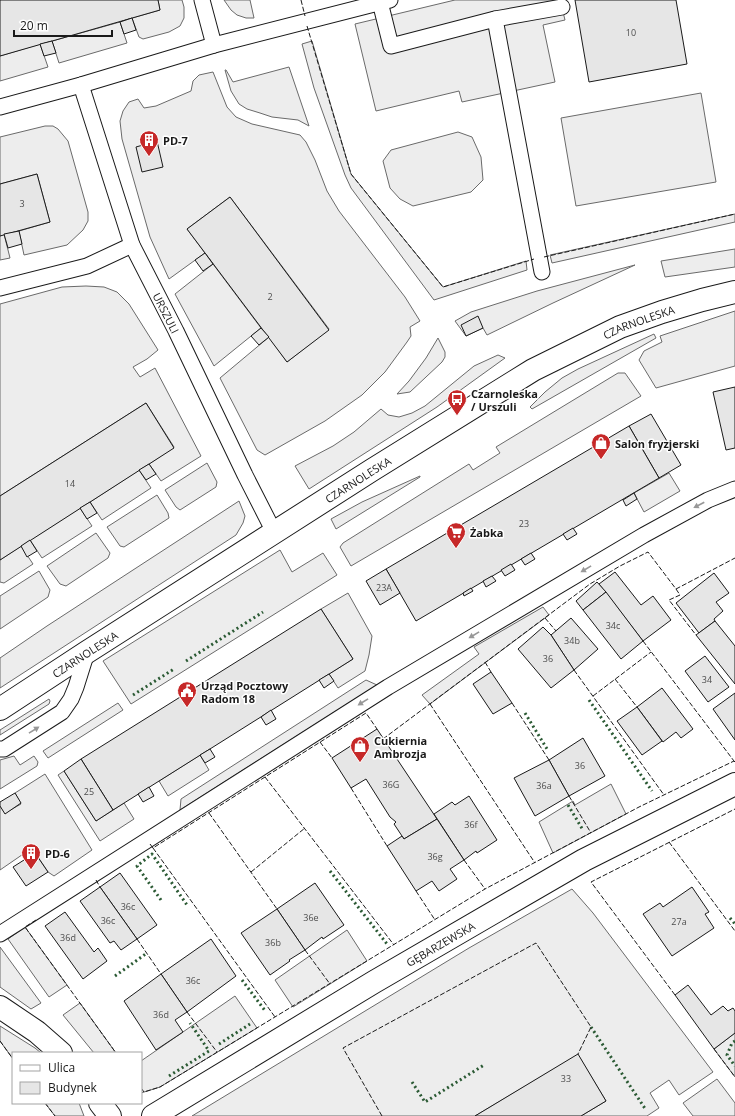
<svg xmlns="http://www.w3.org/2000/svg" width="735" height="1116" viewBox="0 0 735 1116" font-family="'Open Sans',sans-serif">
<rect width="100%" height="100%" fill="#fff"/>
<g fill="#ededed" stroke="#6a6a6a">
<polygon points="158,0 182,0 184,7 184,18 180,26 169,32 143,39 139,37 132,18 160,10"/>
<polygon points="224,0 250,0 254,18 246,18 237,15 231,10"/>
<polygon points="455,0 560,0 565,20 543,25 555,82 462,102 459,91 376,111 355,24"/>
<polygon points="120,22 127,43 59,63 52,41"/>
<polygon points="312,41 351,174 443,287 526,261 527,270 434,300 351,188 345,175 314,88 302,44"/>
<polygon points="40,44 48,67 0,81 0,56"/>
<polygon points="289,67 309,126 298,120 272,117 260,113 247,109 239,104 231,91 225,70 226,70 233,82"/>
<polygon points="213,72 227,107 236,117 252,124 300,135 306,142 315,160 327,191 339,211 405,297 420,321 410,327 411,336 407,342 385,372 362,395 325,421 265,455 257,450 220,378 269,337 287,362 329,329 230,197 187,229 205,253 169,279 150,237 122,139 120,121 123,111 129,102 138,99 144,108 156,106 191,91 193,81 199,75"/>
<polygon points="701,93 716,182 576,206 561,118"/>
<polygon points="45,126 53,126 58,129 68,141 88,212 88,221 83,230 67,245 24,255 19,231 50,222 37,174 0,184 0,137"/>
<polygon points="458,132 472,137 481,157 483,180 471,192 413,206 400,199 390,188 383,161 391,150"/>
<polygon points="735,214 735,222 552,263 550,255"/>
<polygon points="4,234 10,258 0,260 0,236"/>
<polygon points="735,249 735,267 665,277 661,261"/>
<polygon points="213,264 261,328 214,366 175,294"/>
<polygon points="635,265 553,303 487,335 483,328 466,336 455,321 471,312 537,291"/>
<polygon points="86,286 104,287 117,292 129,304 158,350 147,359 133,367 140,377 155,368 201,456 161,481 149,464 174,447 146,403 0,496 0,304 62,287"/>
<polygon points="735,311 735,366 656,388 639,360 644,351 662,342 660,336"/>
<polygon points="654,334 656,338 532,409 530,407 545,392 562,378 578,369"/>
<polygon points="438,338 445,352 445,357 442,362 410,392 397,394 409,381 426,358"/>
<polygon points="498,355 505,358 437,407 309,489 295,466 333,446 354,432 381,409 388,415 399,417 412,413 425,406 474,366"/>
<polygon points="618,373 625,373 641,396 351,566 340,547 343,543 469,464 473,470 500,453 496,447"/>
<polygon points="207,463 217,482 216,487 180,510 176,507 165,490"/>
<polygon points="139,470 151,488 102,520 90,502"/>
<polygon points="669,473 680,491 644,512 634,493"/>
<polygon points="420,476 420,477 336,529 331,519 362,502"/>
<polygon points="157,495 168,513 169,518 124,547 120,546 107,527"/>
<polygon points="239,501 245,516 243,523 236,535 0,688 0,658 47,626"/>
<polygon points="80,508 92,526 42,558 30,540"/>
<polygon points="96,533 110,553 108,558 66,586 60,584 47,566"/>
<polygon points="21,546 33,564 4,583 0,582 0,560"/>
<polygon points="280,550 292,572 323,553 337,575 131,704 103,661"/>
<polygon points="39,571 50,590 48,597 0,629 0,596"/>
<polygon points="348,593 372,636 369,655 365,671 338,688 329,674 353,659 321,609"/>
<polygon points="543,607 549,615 430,704 422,695 479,654 474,647"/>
<polygon points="366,680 377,685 180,810 181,799"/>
<polygon points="49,699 50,701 49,704 0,735 0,730"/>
<polygon points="118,703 123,710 48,758 43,751"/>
<polygon points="200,755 209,770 168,796 159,781"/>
<polygon points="14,756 20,765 34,756 38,762 37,766 0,789 0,760"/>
<polygon points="64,771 96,821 124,803 134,819 100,841 58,775"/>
<polygon points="45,774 92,850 54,876 48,872 32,848 0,870 0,806 5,813 21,804 15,793"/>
<polygon points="611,784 626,814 553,853 539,822 573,801 575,805"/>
<polygon points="572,889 593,913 713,1072 679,1095 669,1080 650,1093 659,1108 647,1116 581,1116 606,1101 578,1055 475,1116 192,1116 469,948"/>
<polygon points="25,927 67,985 49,997 8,939"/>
<polygon points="347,930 367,961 293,1007 275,980"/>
<polygon points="0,947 41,1003 31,1009 0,987"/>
<polygon points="235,996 257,1028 160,1087 141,1093 141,1061"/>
<polygon points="80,1003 116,1053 94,1053 63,1015"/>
<polygon points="0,1026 35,1048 41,1053 13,1053 13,1059 0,1041"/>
<polygon points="735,1033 735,1077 714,1049"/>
<polygon points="717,1079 735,1103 735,1116 693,1116 683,1103"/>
<polygon points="45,1103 79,1103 84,1116 55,1116"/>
</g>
<g fill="#e6e6e6" stroke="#1a1a1a">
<polygon points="0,0 158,0 160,10 0,56"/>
<polygon points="575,0 676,0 687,64 589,82"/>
<polygon points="132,18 136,30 124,34 120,22"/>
<polygon points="52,41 56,53 44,56 40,44"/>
<polygon points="157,141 163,167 142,172 136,147"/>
<polygon points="37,174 50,222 0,236 0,184"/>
<polygon points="230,197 329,330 287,362 187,229"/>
<polygon points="19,231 22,244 8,248 4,234"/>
<polygon points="205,253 213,264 203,271 195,260"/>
<polygon points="478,316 483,328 466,336 461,325"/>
<polygon points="261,328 269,337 259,345 251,336"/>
<polygon points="735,387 735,448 726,450 713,392"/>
<polygon points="146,403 174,448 0,560 0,496"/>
<polygon points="651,414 681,465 659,478 629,426"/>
<polygon points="629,426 659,478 416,621 386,569"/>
<polygon points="149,464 156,474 146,480 139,470"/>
<polygon points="634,493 637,499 626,506 623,500"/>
<polygon points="90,502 97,513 87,519 80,508"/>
<polygon points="573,528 577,534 567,540 563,534"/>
<polygon points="30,540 37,551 27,557 21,546"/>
<polygon points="531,553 535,559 525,565 521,559"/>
<polygon points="511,564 515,570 505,576 501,570"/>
<polygon points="386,569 400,593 380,605 366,581"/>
<polygon points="615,572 641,605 653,596 671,620 643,641 599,584"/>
<polygon points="714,573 729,593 716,602 723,611 714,619 715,621 699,633 676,603"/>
<polygon points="492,576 496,581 486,587 483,581"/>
<polygon points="597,582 606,592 583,610 576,601"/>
<polygon points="471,588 473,591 464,596 463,593"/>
<polygon points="606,592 643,641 621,659 583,610"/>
<polygon points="321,609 353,659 113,810 81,759"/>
<polygon points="571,618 598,649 574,670 551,635"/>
<polygon points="715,621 735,646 735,684 696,635"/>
<polygon points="543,627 551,635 574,670 551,688 518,649"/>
<polygon points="705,656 729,687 708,702 685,671"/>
<polygon points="491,672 512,703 493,714 473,684"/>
<polygon points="329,674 334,681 324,688 319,680"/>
<polygon points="662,688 693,729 681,738 676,732 663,742 637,707"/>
<polygon points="735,693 735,740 713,709"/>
<polygon points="637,707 662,741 642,755 617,721"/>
<polygon points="271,710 276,719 266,725 261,717"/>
<polygon points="377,729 437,819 404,839 394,824 396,822 390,817 366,779 351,788 332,758"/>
<polygon points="583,738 605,776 569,796 549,760"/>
<polygon points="210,749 215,757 205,763 200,755"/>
<polygon points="81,759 113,810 96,821 64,771"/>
<polygon points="549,760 569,796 535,816 514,778"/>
<polygon points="149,787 154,796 143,802 138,794"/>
<polygon points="15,793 21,803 5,814 0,806 0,802"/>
<polygon points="469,796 497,840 477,853 476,851 464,860 434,814 452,802 455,805"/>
<polygon points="437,819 464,860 450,869 457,879 439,891 432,881 416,891 387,846 402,836 404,839"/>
<polygon points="35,853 48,872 26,886 13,867"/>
<polygon points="120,873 157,925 137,939 100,887"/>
<polygon points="315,883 344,925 323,939 322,937 305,950 277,909"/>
<polygon points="100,887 137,939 121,950 114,941 110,943 80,901"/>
<polygon points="692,887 709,912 705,914 714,928 672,956 643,914 660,903 663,907"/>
<polygon points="277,909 305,950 289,960 290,961 270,975 241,933"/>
<polygon points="65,912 94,952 98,948 107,961 83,979 45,926"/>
<polygon points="211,939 236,976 187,1012 161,974"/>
<polygon points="161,974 187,1012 175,1020 183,1032 156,1050 124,1001"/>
<polygon points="688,985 711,1015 723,1006 728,1011 733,1008 735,1011 735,1033 714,1049 675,995"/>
<polygon points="578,1054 606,1101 581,1116 475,1116"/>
</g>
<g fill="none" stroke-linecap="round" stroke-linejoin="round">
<defs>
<g id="service">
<polyline points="202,0 214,45"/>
<polyline points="380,2 391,46 495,19"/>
<path id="s1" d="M81 85 132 245 176 331 245 475 274 532"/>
<polyline points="0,107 81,85 214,45 390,0"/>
<polyline points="542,272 495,19 562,7"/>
<polyline points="0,288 87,266 132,245"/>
<polyline points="0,749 4,749 62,712 71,699 76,687 87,652"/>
<polyline points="0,934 388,687 644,535 708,500 735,489"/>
</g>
<g id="minor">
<polyline points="0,1007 37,1032 61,1053"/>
<polyline points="100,1103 110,1116"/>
<path id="s2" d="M153 1116 374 982 584 860 735 784"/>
</g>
<g id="tertiary">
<path id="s3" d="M0 709 87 652 372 470 533 370 620 327 662 312 702 300 735 292"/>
</g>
</defs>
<use href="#service" stroke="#1a1a1a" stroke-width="17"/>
<use href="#minor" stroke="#1a1a1a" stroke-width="24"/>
<use href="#tertiary" stroke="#1a1a1a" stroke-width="24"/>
<use href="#service" stroke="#fff" stroke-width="15"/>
<use href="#minor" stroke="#fff" stroke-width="22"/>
<use href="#tertiary" stroke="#fff" stroke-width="22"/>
<g stroke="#2b5a34" stroke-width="3" stroke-dasharray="2 3" stroke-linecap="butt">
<polyline points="186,661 263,612"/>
<polyline points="133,695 174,669"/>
<polyline points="589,700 652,791"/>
<polyline points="525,713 547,749"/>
<polyline points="568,805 583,830"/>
<polyline points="330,871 387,944"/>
<polyline points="161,900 137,866 152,854 187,905"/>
<polyline points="730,918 735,924"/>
<polyline points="115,976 147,953"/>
<polyline points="242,980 266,1012"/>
<polyline points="591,1027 646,1110"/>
<polyline points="735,1041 732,1043 727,1055 735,1066"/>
<polyline points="219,1044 250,1024"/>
<polyline points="169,1076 209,1051 190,1023"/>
<polyline points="412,1082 425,1102 484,1065"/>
</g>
<g stroke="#1a1a1a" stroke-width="1" stroke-dasharray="5 2" stroke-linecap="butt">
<polyline points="301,0 305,16"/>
<polyline points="307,26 351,174 443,287 534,259"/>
<polyline points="544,257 735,214"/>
<polyline points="676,589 680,595 669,600 696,635"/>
<polyline points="545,618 556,631"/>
<polyline points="643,641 734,761"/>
<polyline points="485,662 491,672"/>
<polyline points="574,670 664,795"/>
<polyline points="615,679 637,707"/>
<polyline points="593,696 651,652"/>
<polyline points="512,703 549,760"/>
<polyline points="430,704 535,863"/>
<polyline points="383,739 590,584 620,566 648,552 676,589 735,558"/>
<polyline points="320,742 332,758"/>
<polyline points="265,777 394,945"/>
<polyline points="351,788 387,846"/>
<polyline points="569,796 591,833"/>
<polyline points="209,813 277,909"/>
<polyline points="669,842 735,931"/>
<polyline points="150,844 153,848 366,713 377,729"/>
<polyline points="153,848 275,1017"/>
<polyline points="464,860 485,889"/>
<polyline points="251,872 305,828"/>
<polyline points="96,880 100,887"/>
<polyline points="416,891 435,920"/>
<polyline points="36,920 25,927 116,1053"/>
<polyline points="137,939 161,974"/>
<polyline points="305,950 330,984"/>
<polyline points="675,995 591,882 735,809"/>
<polyline points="187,1012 217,1052"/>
<polyline points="0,1041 13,1059"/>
<polyline points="714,1049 735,1077"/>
<polyline points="141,1088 144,1092 160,1087 485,889 639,807 734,761 735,762"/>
<polyline points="45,1103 55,1116"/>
<polyline points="382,1116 343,1048 536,943 591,1027 578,1054"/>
</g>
</g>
<defs><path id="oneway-solid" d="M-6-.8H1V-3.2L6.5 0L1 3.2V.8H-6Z"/></defs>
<g fill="#989898">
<use href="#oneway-solid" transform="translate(699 505) rotate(152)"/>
<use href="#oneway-solid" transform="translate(586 569) rotate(149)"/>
<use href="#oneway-solid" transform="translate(474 635) rotate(149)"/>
<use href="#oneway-solid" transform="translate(363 702) rotate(148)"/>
<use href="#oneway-solid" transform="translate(34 730) rotate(-32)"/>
</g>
<defs>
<symbol id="building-pin" viewBox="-11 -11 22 30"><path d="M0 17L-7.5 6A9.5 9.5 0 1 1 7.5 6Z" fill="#c62828" stroke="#fff"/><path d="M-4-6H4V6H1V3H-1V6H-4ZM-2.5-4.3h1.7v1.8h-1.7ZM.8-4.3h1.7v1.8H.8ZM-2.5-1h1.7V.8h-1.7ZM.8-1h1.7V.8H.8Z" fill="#fff"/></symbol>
<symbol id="bus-pin" viewBox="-11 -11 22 30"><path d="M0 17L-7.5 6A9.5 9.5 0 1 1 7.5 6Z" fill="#c62828" stroke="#fff"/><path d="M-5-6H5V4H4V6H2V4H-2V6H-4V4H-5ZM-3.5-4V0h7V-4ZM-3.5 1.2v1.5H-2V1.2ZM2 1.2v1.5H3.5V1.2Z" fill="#fff"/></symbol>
<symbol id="shop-pin" viewBox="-11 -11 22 30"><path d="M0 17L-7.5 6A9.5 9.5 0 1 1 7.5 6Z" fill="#c62828" stroke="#fff"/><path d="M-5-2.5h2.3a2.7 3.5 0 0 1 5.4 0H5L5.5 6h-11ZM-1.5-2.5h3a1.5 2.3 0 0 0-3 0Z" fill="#fff"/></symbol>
<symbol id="supermarket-pin" viewBox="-11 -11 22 30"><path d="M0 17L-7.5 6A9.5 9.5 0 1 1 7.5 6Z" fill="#c62828" stroke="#fff"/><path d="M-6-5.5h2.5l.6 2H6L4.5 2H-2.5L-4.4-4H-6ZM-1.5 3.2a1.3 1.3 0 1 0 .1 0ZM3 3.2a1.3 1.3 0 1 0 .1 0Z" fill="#fff"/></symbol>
<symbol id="civic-pin" viewBox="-11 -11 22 30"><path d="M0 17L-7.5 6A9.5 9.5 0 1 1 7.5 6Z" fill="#c62828" stroke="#fff"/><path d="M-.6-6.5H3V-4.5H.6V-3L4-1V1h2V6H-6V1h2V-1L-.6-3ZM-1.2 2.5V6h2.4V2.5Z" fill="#fff"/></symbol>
</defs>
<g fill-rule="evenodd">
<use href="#building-pin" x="138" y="129" width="22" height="30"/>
<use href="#bus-pin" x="446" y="388" width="22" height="30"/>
<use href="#shop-pin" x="590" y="432" width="22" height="30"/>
<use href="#supermarket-pin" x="445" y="521" width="22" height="30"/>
<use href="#civic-pin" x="176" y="680" width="22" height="30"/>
<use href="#shop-pin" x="349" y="735" width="22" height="30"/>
<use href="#building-pin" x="20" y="842" width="22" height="30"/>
</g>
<g text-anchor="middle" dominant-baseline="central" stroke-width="3" stroke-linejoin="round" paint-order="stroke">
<g font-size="9" fill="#4d4d4d">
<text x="631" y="32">10</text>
<text x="22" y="203">3</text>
<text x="270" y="296">2</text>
<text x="70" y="483">14</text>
<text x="524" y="523">23</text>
<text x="384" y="587">23A</text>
<text x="613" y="625">34c</text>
<text x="572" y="640">34b</text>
<text x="548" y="658">36</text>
<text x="707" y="679">34</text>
<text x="580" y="765">36</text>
<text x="391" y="784">36G</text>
<text x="544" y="785">36a</text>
<text x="89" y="791">25</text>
<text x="471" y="824">36f</text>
<text x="435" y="856">36g</text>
<text x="128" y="906">36c</text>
<text x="311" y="917">36e</text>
<text x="108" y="920">36c</text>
<text x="679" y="921">27a</text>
<text x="68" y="937">36d</text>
<text x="273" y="942">36b</text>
<text x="193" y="980">36c</text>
<text x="161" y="1014">36d</text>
<text x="566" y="1078">33</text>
</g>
<g font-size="11" font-weight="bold" fill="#1a1a1a" stroke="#fff" text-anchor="start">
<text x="163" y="140">PD-7</text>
<text x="471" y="393">Czarnoleska<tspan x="471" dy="13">/ Urszuli</tspan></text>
<text x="615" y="443">Salon fryzjerski</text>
<text x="470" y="532">Żabka</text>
<text x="201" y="685">Urząd Pocztowy<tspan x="201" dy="13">Radom 18</tspan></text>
<text x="374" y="740">Cukiernia<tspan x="374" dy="13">Ambrozja</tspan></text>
<text x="45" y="853">PD-6</text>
</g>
<g font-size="11" fill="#1a1a1a" stroke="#fff">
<text stroke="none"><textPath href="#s1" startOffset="244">URSZULI</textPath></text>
<text stroke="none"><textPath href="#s3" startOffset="748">CZARNOLESKA</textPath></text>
<text stroke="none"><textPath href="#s3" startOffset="425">CZARNOLESKA</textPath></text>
<text stroke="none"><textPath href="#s3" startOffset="101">CZARNOLESKA</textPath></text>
<text stroke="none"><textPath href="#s2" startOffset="335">GĘBARZEWSKA</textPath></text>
</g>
</g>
<rect x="12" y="1052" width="130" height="52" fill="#ffffff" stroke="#a3a3a3"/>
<rect x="20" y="1065" width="20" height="6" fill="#ffffff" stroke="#a3a3a3"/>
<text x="48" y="1072" font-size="12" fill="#1a1a1a">Ulica</text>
<rect x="20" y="1082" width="20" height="12" fill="#e6e6e6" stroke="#a3a3a3"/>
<text x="48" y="1092" font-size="12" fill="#1a1a1a">Budynek</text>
<path d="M14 30v6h98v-6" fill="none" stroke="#1a1a1a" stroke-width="2"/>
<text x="20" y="30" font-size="12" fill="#1a1a1a" stroke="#ffffff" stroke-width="3" paint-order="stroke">20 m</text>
</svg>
